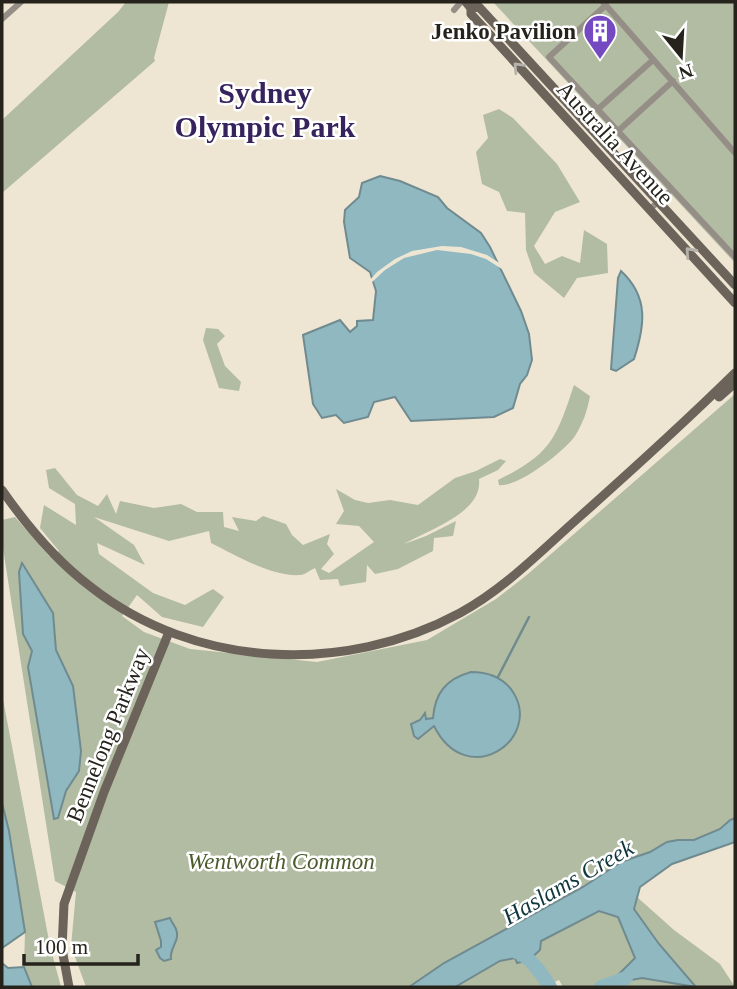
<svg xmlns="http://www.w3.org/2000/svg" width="737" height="989" viewBox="0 0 737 989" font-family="'Times New Roman',serif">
<rect width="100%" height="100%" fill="#eee6d3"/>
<g fill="#b2bca2">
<polygon points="126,2 169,2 154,58 155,61 2,193 2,120 118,12"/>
<polygon points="493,2 735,2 735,263"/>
<polygon points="499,109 513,118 557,164 580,202 555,212 534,246 545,264 562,256 580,263 584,230 607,244 608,273 577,278 564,298 534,273 526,250 525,213 507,211 499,192 482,184 476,152 488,138 483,115"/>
<polygon points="206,328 218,329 225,336 217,344 225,366 241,382 239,391 219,388 203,340"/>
<path d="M574 385 590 396C587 412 583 423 575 436 564 452 517 488 499 485L498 480C551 454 556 439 574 385Z"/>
<path d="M735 394V818L730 820 720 829 694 841 667 842 650 852 621 862 583 887 444 963 409 987H86L71 946 76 892 55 881 2 542V520L15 517 49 556 59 551 40 528 44 505 76 525 75 504 49 488 46 470 55 468 77 495 98 506 107 494 116 514 120 501 154 508 181 504 197 512H223L224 527 239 531 232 517 256 521 263 516 286 524 292 535 303 545 330 534 327 544 334 554 321 569 329 573 374 542 359 526 336 524 344 511 336 489 355 500 368 503 390 500 418 505 455 478 476 471 500 459 506 461 498 470 479 479C483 513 428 530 404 544L426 536 456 521 453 536 434 538 433 551 398 569 375 574 367 565 366 582 340 586 338 579 320 580 315 568C310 570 305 575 300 575 272 577 235 555 211 543L209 531 169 541 94 517 134 545 145 565 97 543 99 554 153 593 185 605 213 589 224 597 203 627 162 617 137 595 122 616 144 632 190 649 317 662 427 640 496 599 528 574Z"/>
<polygon points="2,694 50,946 61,987 32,987 24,967 25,932 9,831 2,803"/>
<polygon points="637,897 674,930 720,964 735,987 696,987 659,944 634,909"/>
<polygon points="599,911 618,917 635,959 610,984 642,978 688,985 690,987 563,987 559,980 544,987 455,987 505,959 515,958 541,941"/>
</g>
<g fill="#90b8c1" stroke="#708b90" stroke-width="2">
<polygon points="380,176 400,181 438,197 447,208 481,233 490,247 521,311 529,334 532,360 527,375 520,384 513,408 494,417 411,421 395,397 374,402 368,417 344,423 336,415 322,418 313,404 303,335 340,320 350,332 357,326 357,321 373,320 376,291 370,272 350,258 344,222 345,210 359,197 362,183"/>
<path d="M621 271C649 297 645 325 634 359L616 371 611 369 618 278Z"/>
<polygon points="22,563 53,613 56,650 73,686 81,751 79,771 66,791 58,818 54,819 28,667 32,651 23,634 19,572"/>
<path d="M471 672C488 672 503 677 513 692 543 739 467 792 434 726L418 739 414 736 411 724 420 720 425 713 426 719 433 718C435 693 446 679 471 672Z"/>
<polygon points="2,803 9,831 25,932 2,948"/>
<polygon points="735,818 735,842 672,864 640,887 634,909 659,944 696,987 642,978 609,984 635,958 618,917 599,911 541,941 540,950 529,960 517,963 515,958 500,961 455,987 409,987 444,963 583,887 621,862 650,852 667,842 678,840 694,840 720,829 730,820"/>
<path d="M170 918C171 921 174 925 176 929 181 940 169 948 171 959L164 961 160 958 156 950 161 947V941L155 922Z"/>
<polygon points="2,963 8,968 24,967 32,987 2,987"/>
</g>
<polygon fill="#eee6d3" points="442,246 461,247 487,255 501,264 505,271 486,259 471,254 437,250 404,258 385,270 370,284 369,281 377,272 395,259 412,251"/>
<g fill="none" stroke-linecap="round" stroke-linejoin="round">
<polyline stroke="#708b90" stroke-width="2.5" points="498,677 529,617"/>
<g stroke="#90b8c1" stroke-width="14">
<path d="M515 951C531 957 541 973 550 987"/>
<polyline points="601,987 626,978"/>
</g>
<g stroke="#948e87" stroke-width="6">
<polyline points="603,2 735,153"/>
<polyline points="606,5 549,57 735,257"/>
<polyline points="454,10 461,2"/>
<polyline points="2,19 21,2"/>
<polyline points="598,109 653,60"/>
<polyline points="618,131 673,81"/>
<polyline points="650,209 668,193"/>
</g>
<g stroke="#6c645a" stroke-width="9">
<polyline points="466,2 471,8 471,14 735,303"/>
<polyline points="471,8 479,7 735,285"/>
<polyline points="719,397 735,383"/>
<path d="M2 490C27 526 55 560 91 587 195 669 345 675 460 613 504 589 539 553 576 520 630 472 683 424 735 373"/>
<polyline points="69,987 62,949 64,904 104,792 169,632"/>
</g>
</g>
<defs><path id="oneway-chevron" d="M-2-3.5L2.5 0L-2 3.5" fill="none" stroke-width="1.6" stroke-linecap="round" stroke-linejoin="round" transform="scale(1.75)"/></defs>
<g stroke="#b6b2ac">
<use href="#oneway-chevron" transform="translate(518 67) rotate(-133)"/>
<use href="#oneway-chevron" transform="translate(690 252) rotate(-132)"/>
</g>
<defs>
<symbol id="building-pin" viewBox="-11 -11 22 30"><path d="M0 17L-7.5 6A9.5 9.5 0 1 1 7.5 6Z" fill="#7449c2" stroke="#fff"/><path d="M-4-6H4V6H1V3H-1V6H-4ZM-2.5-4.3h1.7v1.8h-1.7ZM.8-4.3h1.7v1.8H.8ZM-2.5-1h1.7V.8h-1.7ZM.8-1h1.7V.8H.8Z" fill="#fff"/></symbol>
</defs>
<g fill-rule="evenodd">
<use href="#building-pin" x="581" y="12" width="38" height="52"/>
</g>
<g text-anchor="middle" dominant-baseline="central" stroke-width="5" stroke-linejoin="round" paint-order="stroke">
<g font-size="23" font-weight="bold" fill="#26231c" stroke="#fff" text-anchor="end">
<text x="576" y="31">Jenko Pavilion</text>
</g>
<g font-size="23" fill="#26231c" stroke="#fff">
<text transform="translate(615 143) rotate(47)">Australia Avenue</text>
<text transform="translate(108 735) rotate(-68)">Bennelong Parkway</text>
</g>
<g font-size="23" font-style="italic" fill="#4b5c2c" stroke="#fff">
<text x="281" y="861">Wentworth Common</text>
</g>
<g font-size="24" font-style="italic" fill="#10363e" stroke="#fff">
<text transform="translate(568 882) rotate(-30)">Haslams Creek</text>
</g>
<g font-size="30" font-weight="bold" fill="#36225c" stroke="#fff">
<text x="265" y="92">Sydney<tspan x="265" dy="34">Olympic Park</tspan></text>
</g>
</g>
<rect width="737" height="989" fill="none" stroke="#26231c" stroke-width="7"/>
<g transform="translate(681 56) rotate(162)" stroke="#ffffff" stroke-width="5" paint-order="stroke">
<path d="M0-5L12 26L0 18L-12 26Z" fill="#26231c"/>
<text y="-10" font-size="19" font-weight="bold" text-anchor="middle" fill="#26231c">N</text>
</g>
<path d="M24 954v10h114v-10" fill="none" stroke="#26231c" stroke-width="3.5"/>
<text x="35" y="954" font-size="21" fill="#26231c" stroke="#ffffff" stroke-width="5" paint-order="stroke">100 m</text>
</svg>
